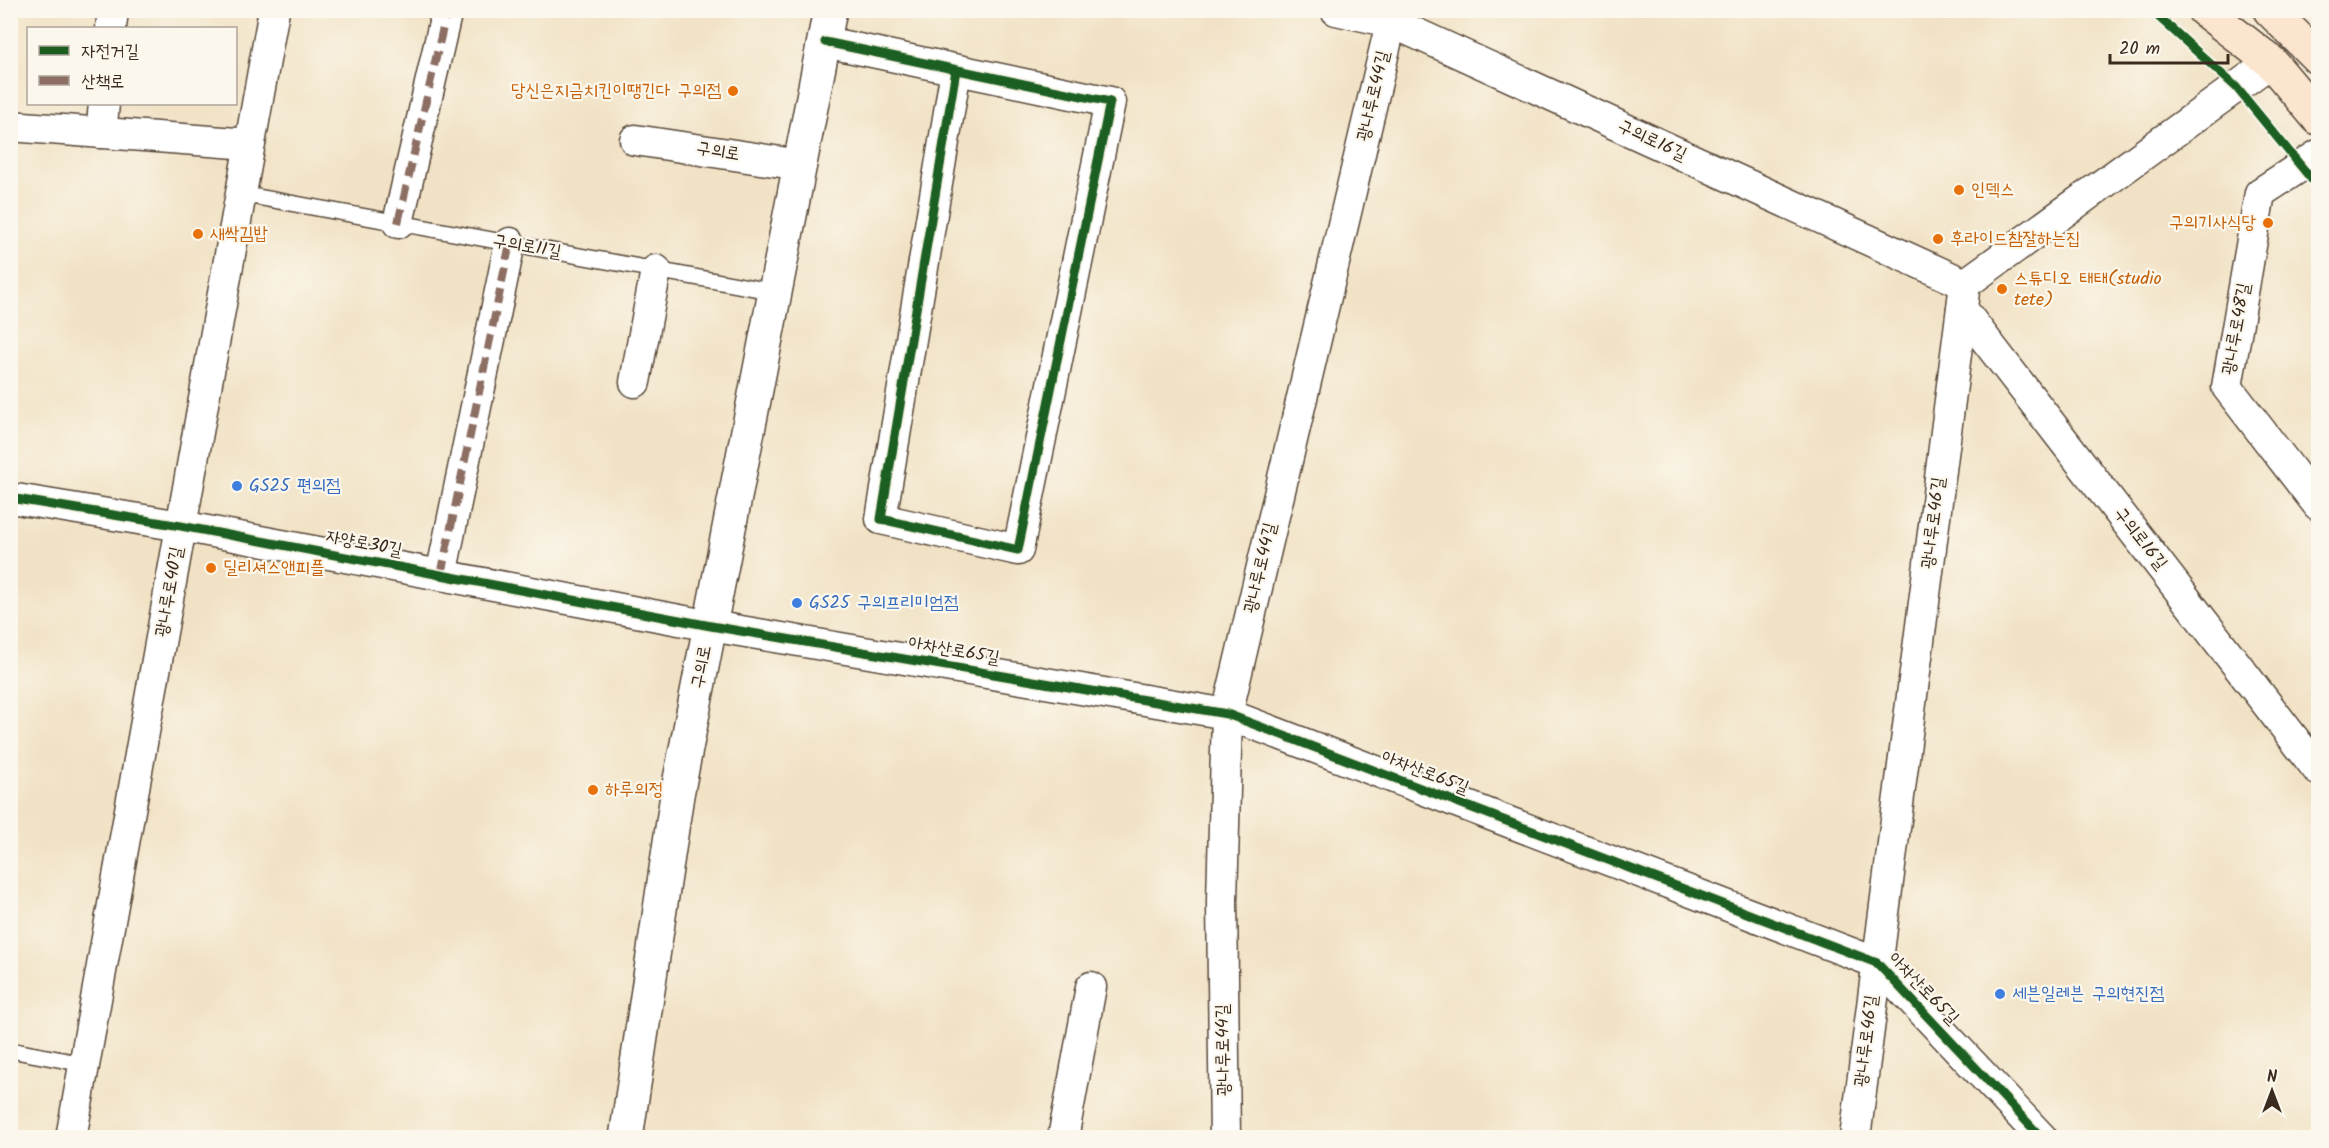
<svg xmlns="http://www.w3.org/2000/svg" width="2329" height="1148" viewBox="0 0 2329 1148" font-family="Kalam,'Poor Story',sans-serif">
<rect width="100%" height="100%" fill="#fbf7ec"/>
<filter id="ink" filterUnits="userSpaceOnUse"><feTurbulence type="fractalNoise" baseFrequency=".0167" numOctaves="2"/><feDisplacementMap in="SourceGraphic" scale="12" xChannelSelector="R" yChannelSelector="G"/><feConvolveMatrix kernelMatrix="1 2 1 2 8 2 1 2 1" color-interpolation-filters="sRGB"/></filter>
<filter id="wash" filterUnits="userSpaceOnUse"><feTurbulence type="fractalNoise" baseFrequency=".008" numOctaves="4" result="noise"/><feDisplacementMap in="SourceGraphic" scale="24" xChannelSelector="R" yChannelSelector="G"/><feGaussianBlur stdDeviation="1.35" result="paint"/><feColorMatrix in="noise" values="0 0 0 0 0 0 0 0 0 0 0 0 0 0 0 0 0 1.4 0 .05"/><feComposite in="paint" operator="in"/></filter>
<g filter="url(#wash)">
<rect width="100%" height="100%" fill="#f1e2c5"/>
</g>
<g filter="url(#ink)">
<g fill="none" stroke-linecap="round" stroke-linejoin="round">
<defs>
<g id="service">
<polyline points="241,194 776,292"/>
<polyline points="10,1050 84,1064"/>
</g>
<g id="minor">
<polyline points="1336,10 1391,22 1965,284"/>
<polyline points="111,28 113,10"/>
<polyline points="825,42 1110,102 1018,550 881,519 956,70"/>
<polyline points="10,126 250,144"/>
<polyline points="101,133 104,104"/>
<polyline points="635,140 801,165"/>
<polyline points="2318,155 2260,193 2227,387 2318,505"/>
<polyline points="398,223 447,10"/>
<polyline points="1962,309 2318,770"/>
<polyline points="635,382 656,270"/>
<polyline points="10,498 181,526 711,626 1227,714 1877,963 2042,1138"/>
<polyline points="441,575 510,243"/>
<polyline points="71,1138 274,10"/>
<polyline points="1063,1138 1091,987"/>
<polyline points="1225,1138 1222,901 1227,714 1394,10"/>
<polyline points="1855,1138 1965,284 2271,62"/>
</g>
<polyline id="tertiary" points="626,1138 677,795 830,10"/>
<g id="secondary">
<polyline points="2204,10 2271,62 2318,118"/>
<polyline points="2270,10 2318,58"/>
</g>
</defs>
<use href="#service" stroke="#564637" stroke-width="18"/>
<use href="#minor" stroke="#564637" stroke-width="33"/>
<use href="#tertiary" stroke="#564637" stroke-width="36"/>
<use href="#secondary" stroke="#564637" stroke-width="36"/>
<use href="#service" stroke="#fff" stroke-width="15"/>
<use href="#minor" stroke="#fff" stroke-width="30"/>
<use href="#tertiary" stroke="#fff" stroke-width="33"/>
<use href="#secondary" stroke="#fbe5cf" stroke-width="33"/>
<g stroke="#8d6e63" stroke-width="8" stroke-dasharray="15 8" stroke-linecap="butt">
<polyline points="398,223 447,10"/>
<polyline points="441,575 510,243"/>
</g>
<defs>
<g id="cycleway">
<polyline points="2151,10 2236,87 2318,187"/>
<polyline points="825,42 1110,102 1018,550 881,519 956,70"/>
<polyline points="10,498 181,526 711,626 1227,714 1877,963 2042,1138"/>
</g>
</defs>
<use href="#cycleway" stroke="#fbf7ec" stroke-width="13"/>
<use href="#cycleway" stroke="#1b5e20" stroke-width="9"/>
</g>
</g>
<g fill="#e8710a" stroke="#fbf7ec" stroke-width="2">
<circle cx="733" cy="91" r="6"/>
<circle cx="1959" cy="190" r="6"/>
<circle cx="2268" cy="223" r="6"/>
<circle cx="198" cy="234" r="6"/>
<circle cx="1938" cy="239" r="6"/>
<circle cx="2002" cy="289" r="6"/>
<circle cx="211" cy="568" r="6"/>
<circle cx="593" cy="790" r="6"/>
</g>
<g fill="#3f7fe0" stroke="#fbf7ec" stroke-width="2">
<circle cx="237" cy="486" r="6"/>
<circle cx="797" cy="603" r="6"/>
<circle cx="2000" cy="994" r="6"/>
</g>
<g text-anchor="middle" dominant-baseline="central" stroke-width="4.5" stroke-linejoin="round" paint-order="stroke">
<g font-size="18" fill="#c56008" stroke="#fbf7ec" text-anchor="start">
<text x="721" y="91" text-anchor="end">당신은지금치킨이땡긴다 구의점</text>
<text x="1971" y="190">인덱스</text>
<text x="2256" y="223" text-anchor="end">구의기사식당</text>
<text x="210" y="234">새싹김밥</text>
<text x="1950" y="239">후라이드참잘하는집</text>
<text x="2014" y="279">스튜디오 태태(studio<tspan x="2014" dy="21">tete)</tspan></text>
<text x="223" y="568">딜리셔스앤피플</text>
<text x="605" y="790">하루의정</text>
</g>
<g font-size="18" fill="#3b2a1e" stroke="#fbf7ec">
<text transform="translate(1374 96) rotate(-77)">광나루로44길</text>
<text transform="translate(1652 141) rotate(25)">구의로16길</text>
<text transform="translate(718 152) rotate(9)">구의로</text>
<text transform="translate(527 247) rotate(10)">구의로11길</text>
<text transform="translate(2237 329) rotate(-80)">광나루로48길</text>
<text transform="translate(1934 523) rotate(-83)">광나루로46길</text>
<text transform="translate(2140 539) rotate(52)">구의로16길</text>
<text transform="translate(364 544) rotate(11)">자양로30길</text>
<text transform="translate(1261 568) rotate(-77)">광나루로44길</text>
<text transform="translate(170 592) rotate(-80)">광나루로40길</text>
<text transform="translate(954 651) rotate(10)">아차산로65길</text>
<text transform="translate(702 667) rotate(-79)">구의로</text>
<text transform="translate(1425 773) rotate(21)">아차산로65길</text>
<text transform="translate(1923 989) rotate(46)">아차산로65길</text>
<text transform="translate(1867 1041) rotate(-83)">광나루로46길</text>
<text transform="translate(1224 1050) rotate(-91)">광나루로44길</text>
</g>
<g font-size="18" fill="#366cbe" stroke="#fbf7ec" text-anchor="start">
<text x="249" y="486">GS25 편의점</text>
<text x="809" y="603">GS25 구의프리미엄점</text>
<text x="2012" y="994">세븐일레븐 구의현진점</text>
</g>
</g>
<rect width="2329" height="1148" fill="none" stroke="#fbf7ec" stroke-width="36"/>
<rect x="27" y="27" width="210" height="78" fill="#fbf7ec" stroke="#aea59a" stroke-width="1.5"/>
<rect x="39" y="46" width="30" height="9" fill="#1b5e20" stroke="#aea59a" stroke-width="1.5"/>
<text x="81" y="57" font-size="18" fill="#3b2a1e">자전거길</text>
<rect x="39" y="76" width="30" height="9" fill="#8d6e63" stroke="#aea59a" stroke-width="1.5"/>
<text x="81" y="87" font-size="18" fill="#3b2a1e">산책로</text>
<g transform="translate(2272 1091)" stroke="#fbf7ec" stroke-width="4.5" paint-order="stroke">
<path d="M0-4.5L10 22L0 15L-10 22Z" fill="#3b2a1e"/>
<text y="-9" font-size="16" font-weight="bold" text-anchor="middle" fill="#3b2a1e">N</text>
</g>
<path d="M2110 54v9h118v-9" fill="none" stroke="#3b2a1e" stroke-width="3"/>
<text x="2119" y="54" font-size="18" fill="#3b2a1e" stroke="#fbf7ec" stroke-width="4.5" paint-order="stroke">20 m</text>
</svg>
